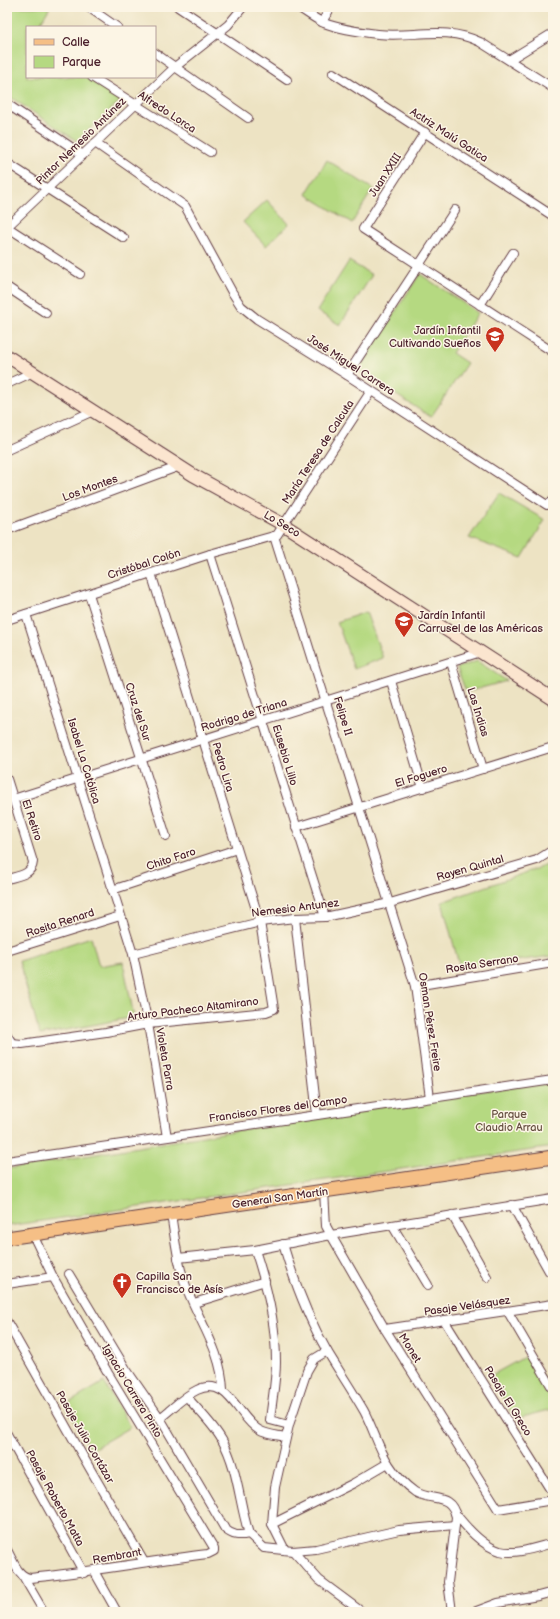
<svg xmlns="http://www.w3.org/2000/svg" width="560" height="1619" viewBox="0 0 560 1619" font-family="'Balsamiq Sans',sans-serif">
<rect width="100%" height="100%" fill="#fcf5e5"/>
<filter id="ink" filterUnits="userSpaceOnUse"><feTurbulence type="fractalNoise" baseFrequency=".025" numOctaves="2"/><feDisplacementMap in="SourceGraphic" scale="8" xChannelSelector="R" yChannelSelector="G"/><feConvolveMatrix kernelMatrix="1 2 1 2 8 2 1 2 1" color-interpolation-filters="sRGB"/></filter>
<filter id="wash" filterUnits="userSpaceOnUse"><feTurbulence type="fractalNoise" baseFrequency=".012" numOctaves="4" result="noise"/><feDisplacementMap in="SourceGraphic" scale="16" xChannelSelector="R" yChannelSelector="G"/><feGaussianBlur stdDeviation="0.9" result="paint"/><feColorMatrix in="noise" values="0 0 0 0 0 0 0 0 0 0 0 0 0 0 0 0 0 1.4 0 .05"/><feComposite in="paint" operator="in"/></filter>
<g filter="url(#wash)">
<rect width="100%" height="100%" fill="#ede3c3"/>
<g fill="#b5d981" stroke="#807c56">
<polygon points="7,7 50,7 38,27 27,27 27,77 85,77 121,100 77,141 7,95"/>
<polygon points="327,160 373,189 352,223 306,194"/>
<polygon points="267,200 289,224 266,246 243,222"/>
<polygon points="349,261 372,275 340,325 317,311"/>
<polygon points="420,274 478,313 452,353 467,363 431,417 357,370"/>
<polygon points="499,493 545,520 522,558 469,538"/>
<polygon points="366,612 383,658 354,669 337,622"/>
<polygon points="477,661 507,681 466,692 457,668"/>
<polygon points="553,863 553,956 460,968 442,902"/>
<polygon points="91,937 99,966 123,962 134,1017 40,1035 19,961"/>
<polygon points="553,1081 553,1147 7,1226 7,1169 413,1101"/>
<polygon points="530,1354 553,1395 553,1409 515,1419 490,1376"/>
<polygon points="104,1382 130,1427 91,1450 65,1405"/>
</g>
</g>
<g filter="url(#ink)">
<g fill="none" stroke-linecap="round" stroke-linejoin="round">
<defs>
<g id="street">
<polyline points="88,7 117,27"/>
<polyline points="178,7 287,80"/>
<path d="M298 7C306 12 315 19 324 23 340 29 360 32 378 34 413 38 445 25 480 42L553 88"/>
<polyline points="322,22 331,7"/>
<polyline points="155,53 248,118"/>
<polyline points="509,60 553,33"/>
<polyline points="333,73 553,216"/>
<polyline points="92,77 210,152"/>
<polyline points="7,104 83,155"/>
<polyline points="425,132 363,229 553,352"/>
<polyline points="95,143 185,206 232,292 241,306 257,319 347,375 547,505 553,501"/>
<polyline points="7,163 124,238"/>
<polyline points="7,227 175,67 228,25 243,7"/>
<polyline points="7,227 80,274"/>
<polyline points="7,287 46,313"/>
<polyline points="480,305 513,253"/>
<polyline points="347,375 455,210"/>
<polyline points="7,384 33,372"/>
<polyline points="7,450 93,411"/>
<polyline points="7,530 180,466"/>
<polyline points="274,536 415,986 430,1098"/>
<polyline points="210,554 325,917"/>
<polyline points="89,594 166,836"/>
<polyline points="26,614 133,954 148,1024 167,1137"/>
<polyline points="7,620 210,554 277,535 371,391"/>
<polyline points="451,662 483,769"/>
<polyline points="391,681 423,788"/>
<path d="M7 779 33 862C32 875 17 876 7 879"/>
<polyline points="13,799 481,652"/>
<polyline points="296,827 553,747"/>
<polyline points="112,890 237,849"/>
<polyline points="295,918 317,1115"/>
<polyline points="7,951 120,916"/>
<polyline points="133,954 260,922 295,918 325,917 390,903 537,860 553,850"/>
<polyline points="415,986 553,963"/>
<polyline points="7,1035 12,1043 22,1044 106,1032 148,1024 266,1012 274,1009 260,922 151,573"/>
<polyline points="7,1161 553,1080"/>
<polyline points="324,1191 326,1226 331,1235 385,1329 498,1509 553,1500"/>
<polyline points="512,1205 549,1271"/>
<path d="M171 1214C175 1239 178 1266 187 1289 200 1323 222 1352 223 1390"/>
<polyline points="452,1215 487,1277"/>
<polyline points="392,1225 428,1285"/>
<path d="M283 1244C294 1281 308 1318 327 1351 339 1371 352 1390 364 1411 373 1428 378 1447 388 1463 395 1474 405 1485 415 1492 431 1502 451 1492 456 1517L448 1582 452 1612"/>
<path d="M255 1250C267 1286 276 1323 276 1362 276 1381 272 1401 270 1420L289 1425"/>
<polyline points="178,1258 255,1250 331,1235 553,1199"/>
<path d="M69 1274 126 1369 160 1418 225 1529C233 1536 239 1536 249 1534L264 1548 293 1551 316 1549 399 1530 455 1525"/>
<polyline points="7,1284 53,1277"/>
<polyline points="194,1303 265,1281"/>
<polyline points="508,1312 553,1389"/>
<polyline points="444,1320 553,1494"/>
<polyline points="7,1322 89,1467 144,1562"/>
<polyline points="385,1329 553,1304"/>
<path d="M187 1397C199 1411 213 1424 222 1440 238 1468 239 1503 249 1534"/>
<path d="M160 1418C172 1409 184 1396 197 1390 228 1375 238 1418 259 1430 267 1435 277 1435 286 1437"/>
<polyline points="7,1434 84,1573"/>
<path d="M455 1513C466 1527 482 1546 500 1551 517 1555 537 1547 553 1543"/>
<polyline points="272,1524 354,1483 388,1463"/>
<path d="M7 1550C13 1560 17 1576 30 1578 90 1572 149 1561 208 1554L214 1551V1548L108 1373 53 1277 33 1235"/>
<polyline points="285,1550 272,1524 275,1487 289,1425 307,1371 314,1359 327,1351"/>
<polyline points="293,1551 319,1580 362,1612"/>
<polyline points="94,1571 117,1612"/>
<polyline points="23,1576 44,1612"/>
<polyline points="474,1612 498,1603 538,1596 553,1592"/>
</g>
<polyline id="secondary" points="7,356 193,475 284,525 553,699"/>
<polyline id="primary" points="7,1238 553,1157"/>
</defs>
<use href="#street" stroke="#623c42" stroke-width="10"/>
<use href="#secondary" stroke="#623c42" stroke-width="14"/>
<use href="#primary" stroke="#623c42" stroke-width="15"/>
<use href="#street" stroke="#fff" stroke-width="8"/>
<use href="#secondary" stroke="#fbe5cf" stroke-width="12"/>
<use href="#primary" stroke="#f5bf86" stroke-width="13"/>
</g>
</g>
<defs>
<symbol id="school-pin" viewBox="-11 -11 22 30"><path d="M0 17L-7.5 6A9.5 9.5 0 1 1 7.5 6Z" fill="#c8321e" stroke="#fcf5e5"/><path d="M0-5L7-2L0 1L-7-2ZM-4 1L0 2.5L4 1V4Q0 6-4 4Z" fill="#fff"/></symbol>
<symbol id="church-pin" viewBox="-11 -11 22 30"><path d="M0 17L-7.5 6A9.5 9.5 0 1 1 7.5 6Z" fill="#c8321e" stroke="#fcf5e5"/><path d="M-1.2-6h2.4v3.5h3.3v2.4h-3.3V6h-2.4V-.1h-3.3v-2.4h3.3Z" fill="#fff"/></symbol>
</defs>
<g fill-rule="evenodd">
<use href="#school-pin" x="484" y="325" width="22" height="30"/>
<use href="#school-pin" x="393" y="610" width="22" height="30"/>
<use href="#church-pin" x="111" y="1271" width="22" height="30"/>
</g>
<g text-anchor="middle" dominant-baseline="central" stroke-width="3" stroke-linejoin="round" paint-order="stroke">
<g font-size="11" fill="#4a1f2b" stroke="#fcf5e5">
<text transform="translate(167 112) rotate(33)">Alfredo Lorca</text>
<text transform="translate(449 135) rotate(33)">Actriz Malú Gatica</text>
<text transform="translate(81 141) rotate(-44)">Pintor Nemesio Antúnez</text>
<text transform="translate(385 175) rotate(-57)">Juan XXIII</text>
<text transform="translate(351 365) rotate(33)">José Miguel Carrera</text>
<text transform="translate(318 452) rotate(-57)">María Teresa de Calcuta</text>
<text transform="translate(90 488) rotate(-20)">Los Montes</text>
<text transform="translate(282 524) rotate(31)">Lo Seco</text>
<text transform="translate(144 564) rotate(-18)">Cristóbal Colón</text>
<text transform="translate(138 712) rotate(72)">Cruz del Sur</text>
<text transform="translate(478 712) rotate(73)">Las Indias</text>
<text transform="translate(244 715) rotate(-17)">Rodrigo de Triana</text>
<text transform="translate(343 716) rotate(73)">Felipe II</text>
<text transform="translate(285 755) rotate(73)">Eusebio Lillo</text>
<text transform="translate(84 761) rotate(73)">Isabel La Católica</text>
<text transform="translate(223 767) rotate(73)">Pedro Lira</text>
<text transform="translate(421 776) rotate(-17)">El Foguero</text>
<text transform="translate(32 820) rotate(72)">El Retiro</text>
<text transform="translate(171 859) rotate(-18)">Chito Faro</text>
<text transform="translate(470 868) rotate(-16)">Rayen Quintal</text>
<text transform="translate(295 908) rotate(-7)">Nemesio Antunez</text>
<text transform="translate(60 923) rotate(-18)">Rosita Renard</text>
<text transform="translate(482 964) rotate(-9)">Rosita Serrano</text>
<text transform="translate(193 1009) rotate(-7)">Arturo Pacheco Altamirano</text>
<text transform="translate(430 1022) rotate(81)">Osman Pérez Freire</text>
<text transform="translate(165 1059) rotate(80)">Violeta Parra</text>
<text transform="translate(278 1109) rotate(-8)">Francisco Flores del Campo</text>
<text transform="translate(280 1198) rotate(-8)">General San Martín</text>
<text transform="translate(467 1306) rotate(-8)">Pasaje Velásquez</text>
<text transform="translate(410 1348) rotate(58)">Monet</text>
<text transform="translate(132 1391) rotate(59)">Ignacio Carrera Pinto</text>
<text transform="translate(508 1401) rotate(58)">Pasaje El Greco</text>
<text transform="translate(85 1437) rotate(60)">Pasaje Julio Cortázar</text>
<text transform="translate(55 1498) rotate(61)">Pasaje Roberto Matta</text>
<text transform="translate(117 1556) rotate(-10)">Rembrant</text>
</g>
<g font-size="11" fill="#4a1f2b" stroke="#fcf5e5" text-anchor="start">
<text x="481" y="330" text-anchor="end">Jardín Infantil<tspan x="481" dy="13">Cultivando Sueños</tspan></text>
<text x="418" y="615">Jardín Infantil<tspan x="418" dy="13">Carrusel de las Américas</tspan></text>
<text x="136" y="1276">Capilla San<tspan x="136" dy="13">Francisco de Asís</tspan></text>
</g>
<g font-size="11" fill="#654e40" stroke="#fcf5e5">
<text x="509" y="1114">Parque<tspan x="509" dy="13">Claudio Arrau</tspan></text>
</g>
</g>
<rect width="560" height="1619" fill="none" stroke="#fcf5e5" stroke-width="24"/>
<rect x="26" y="26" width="130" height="52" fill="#fcf5e5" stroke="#b59f9b"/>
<rect x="34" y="39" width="20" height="6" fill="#f5bf86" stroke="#b59f9b"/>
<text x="62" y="46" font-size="12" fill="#4a1f2b">Calle</text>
<rect x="34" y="56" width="20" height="12" fill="#b5d981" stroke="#b59f9b"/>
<text x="62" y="66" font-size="12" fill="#4a1f2b">Parque</text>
</svg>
